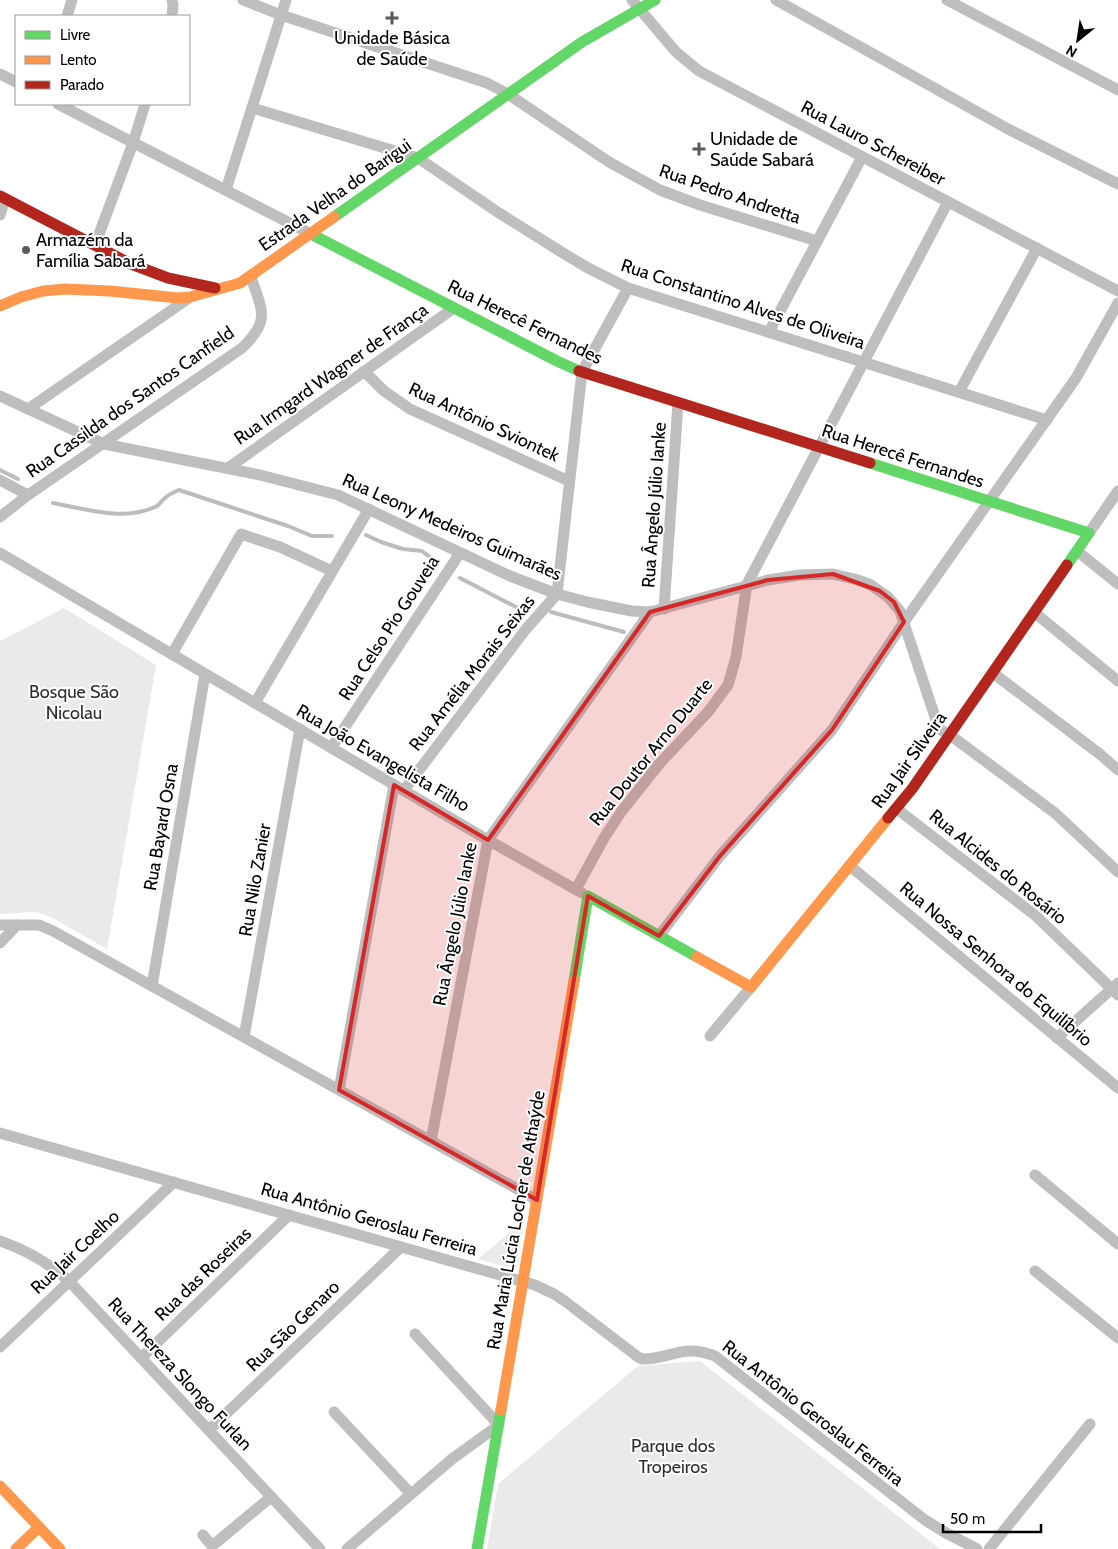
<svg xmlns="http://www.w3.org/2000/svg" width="1118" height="1549" viewBox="0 0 1118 1549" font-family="Cabin,sans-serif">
<rect width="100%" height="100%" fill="#fff"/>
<g fill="#eaeaea">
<polygon points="64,608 156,665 107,949 51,917 36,912 0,914 0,641"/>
<polygon points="525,1219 517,1260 513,1266 507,1267 478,1259"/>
<polygon points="700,1361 940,1549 487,1549 498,1484 638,1366"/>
</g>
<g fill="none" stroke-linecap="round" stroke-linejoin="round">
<g stroke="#bcbcbc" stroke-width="4">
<polyline points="0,470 18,479"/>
<path d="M53 503C85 509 126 522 157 506 160 504 162 500 165 498 169 494 174 492 179 490L288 526 312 536H332"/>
<polyline points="366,535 381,542 403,549 422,551 435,561"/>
<polyline points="460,578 516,607"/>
<polyline points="551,612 624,632"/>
</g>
<g stroke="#bebebe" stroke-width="11">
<polyline points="172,0 173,5 172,16"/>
<polyline points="243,0 281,15 487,83 508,94 609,162 660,190 700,205 817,241"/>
<polyline points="632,0 676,52 699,71 1118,291"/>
<polyline points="776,0 1008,129 1118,184"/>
<polyline points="947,0 1118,90"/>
<polyline points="67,16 72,0"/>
<polyline points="0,74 16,82"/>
<polyline points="58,104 311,234"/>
<polyline points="252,108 418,158 499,213 563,253 588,268 628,288 1047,420"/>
<polyline points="226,190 286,0"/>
<polyline points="0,215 5,199"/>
<polyline points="95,245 133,143 145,104"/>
<polyline points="769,332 862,157"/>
<polyline points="364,371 384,391 410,409 569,481"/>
<polyline points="959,392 1037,248"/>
<polyline points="0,396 104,444 260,475 338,495 510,576 557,594 587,602 632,611 650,612 768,580 800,575 833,574 858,580 871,585 888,597 900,611 939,729 950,735 1055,813 1118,872"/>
<polyline points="28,409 189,298"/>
<polyline points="228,468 454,308"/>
<polyline points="0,480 28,495"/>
<path d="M0 517 28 495 242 348C271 320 262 311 251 277"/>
<polyline points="1089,533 1118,491"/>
<polyline points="1077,551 1118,584"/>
<polyline points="0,553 488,840 582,893"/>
<polyline points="664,609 678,403"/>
<polyline points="1035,613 1118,681"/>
<polyline points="172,654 241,534 280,547 332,571"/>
<polyline points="993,673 1101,755 1118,770"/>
<polyline points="255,703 369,509"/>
<polyline points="331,748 460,553"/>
<polyline points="404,790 526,629 557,594 582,372 628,288"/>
<polyline points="897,809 1036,916 1118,995"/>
<polyline points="850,866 1118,1088"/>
<polyline points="576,889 604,838 621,812 660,763 708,712 728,685 736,657 747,584 948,202"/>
<polyline points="0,925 39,925 53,931 537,1200"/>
<polyline points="659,936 720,856 832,730 904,622 1076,378 1118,303"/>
<polyline points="0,943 17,925"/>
<polyline points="152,986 205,674"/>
<polyline points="710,1036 751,987"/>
<polyline points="244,1037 300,729"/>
<polyline points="1057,1038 1118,983"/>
<polyline points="339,1090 394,785"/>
<path d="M0 1133 535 1285 554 1294 566 1302 638 1357 642 1359C672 1359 682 1343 715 1356L925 1520 946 1533 977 1549"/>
<polyline points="431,1141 488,840 650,612"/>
<polyline points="1035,1175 1118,1244"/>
<path d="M0 1241C26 1250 49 1263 69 1281L320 1549"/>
<polyline points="1035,1271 1118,1338"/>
<polyline points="0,1347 174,1182"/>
<polyline points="141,1358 289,1215"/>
<polyline points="334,1412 411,1494"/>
<polyline points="209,1430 401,1247"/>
<polyline points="203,1535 212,1546 271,1497"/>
<polyline points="347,1549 452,1459 499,1425 415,1334"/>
<polyline points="989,1549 1090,1424"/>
</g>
<g stroke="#63d668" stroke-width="11">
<polyline points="334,217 582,42 655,0"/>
<polyline points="311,234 557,361 579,371"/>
<polyline points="870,463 1089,533 1067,565"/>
<polyline points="574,981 588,896 697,957"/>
<polyline points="477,1549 501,1410"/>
</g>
<g stroke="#ff974d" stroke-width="11">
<polyline points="0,306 21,297 43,291 65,289 110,291 178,298 190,297 240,283 334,217"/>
<polyline points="697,957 751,987 888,818"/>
<polyline points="501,1410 574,981"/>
<polyline points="0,1486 60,1549"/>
<polyline points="16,1549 39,1527"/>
</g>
<g stroke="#b3261e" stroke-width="11">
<polyline points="0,196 131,264 168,278 215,288"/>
<polyline points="579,371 870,463"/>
<polyline points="888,818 912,789 1067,565"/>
</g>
</g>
<path fill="#d62828" fill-opacity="0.2" stroke="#d62828" stroke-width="4" stroke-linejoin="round" d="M833 574 880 591 894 602 904 622 832 730 720 856 659 936 588 896 537 1200 339 1090 394 785 488 840 650 612 768 580Z"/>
<g fill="#595959" stroke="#fff" stroke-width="2">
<path d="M389.5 10.5h5v5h5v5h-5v5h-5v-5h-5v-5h5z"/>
<path d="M696.5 141.5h5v5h5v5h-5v5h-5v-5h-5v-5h5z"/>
<circle cx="26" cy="250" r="5"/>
</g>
<g text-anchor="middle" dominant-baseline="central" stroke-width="4" stroke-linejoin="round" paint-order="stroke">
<g font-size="18" fill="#000" stroke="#fff" text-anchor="start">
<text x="392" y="38" text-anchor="middle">Unidade Básica<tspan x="392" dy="21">de Saúde</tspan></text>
<text x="710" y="139">Unidade de<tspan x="710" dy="21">Saúde Sabará</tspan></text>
<text x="36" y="240">Armazém da<tspan x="36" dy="21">Família Sabará</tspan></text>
</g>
<g font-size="18" fill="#000" stroke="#fff">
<text transform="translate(873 143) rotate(28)">Rua Lauro Schereiber</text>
<text transform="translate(730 194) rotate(19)">Rua Pedro Andretta</text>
<text transform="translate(335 195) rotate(-35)">Estrada Velha do Barigui</text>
<text transform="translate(743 304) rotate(18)">Rua Constantino Alves de Oliveira</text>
<text transform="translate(525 322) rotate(26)">Rua Herecê Fernandes</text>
<text transform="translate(331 374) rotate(-35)">Rua Irmgard Wagner de França</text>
<text transform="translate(130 402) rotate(-35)">Rua Cassilda dos Santos Canfield</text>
<text transform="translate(484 422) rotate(25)">Rua Antônio Sviontek</text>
<text transform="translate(903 456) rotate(18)">Rua Herecê Fernandes</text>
<text transform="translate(654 505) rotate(-86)">Rua Ângelo Júlio Ianke</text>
<text transform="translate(452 527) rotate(24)">Rua Leony Medeiros Guimarães</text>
<text transform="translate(389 628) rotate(-57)">Rua Celso Pio Gouveia</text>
<text transform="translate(472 673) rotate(-52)">Rua Amélia Morais Seixas</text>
<text transform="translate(651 752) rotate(-51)">Rua Doutor Arno Duarte</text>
<text transform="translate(383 758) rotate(30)">Rua João Evangelista Filho</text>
<text transform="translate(909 760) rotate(-54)">Rua Jair Silveira</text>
<text transform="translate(161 827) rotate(-80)">Rua Bayard Osna</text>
<text transform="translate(998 867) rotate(39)">Rua Alcides do Rosário</text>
<text transform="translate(255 880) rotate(-80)">Rua Nilo Zanier</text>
<text transform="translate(455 924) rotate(-79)">Rua Ângelo Júlio Ianke</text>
<text transform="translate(996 964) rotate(40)">Rua Nossa Senhora do Equilíbrio</text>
<text transform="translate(369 1219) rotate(16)">Rua Antônio Geroslau Ferreira</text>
<text transform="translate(516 1220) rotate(-80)">Rua Maria Lúcia Locher de Athaýde</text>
<text transform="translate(75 1252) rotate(-43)">Rua Jair Coelho</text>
<text transform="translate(203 1274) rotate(-44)">Rua das Roseiras</text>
<text transform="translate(293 1326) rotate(-44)">Rua São Genaro</text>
<text transform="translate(180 1374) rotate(47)">Rua Thereza Slongo Furlan</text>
<text transform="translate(813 1413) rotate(38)">Rua Antônio Geroslau Ferreira</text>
</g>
<g font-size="18" fill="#2f2f2f" stroke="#fff">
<text x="74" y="692">Bosque São<tspan x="74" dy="21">Nicolau</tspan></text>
<text x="673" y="1446">Parque dos<tspan x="673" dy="21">Tropeiros</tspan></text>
</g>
</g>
<rect x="15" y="15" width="175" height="90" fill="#ffffff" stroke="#999999"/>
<rect x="25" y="31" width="25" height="8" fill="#63d668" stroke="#999999"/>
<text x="60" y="40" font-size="15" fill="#000000">Livre</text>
<rect x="25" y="56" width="25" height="8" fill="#ff974d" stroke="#999999"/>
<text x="60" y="65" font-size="15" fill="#000000">Lento</text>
<rect x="25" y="81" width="25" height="8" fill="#b3261e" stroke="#999999"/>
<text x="60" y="90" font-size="15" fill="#000000">Parado</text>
<g transform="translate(1078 40) rotate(210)" stroke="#ffffff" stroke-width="4" paint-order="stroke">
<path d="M0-4L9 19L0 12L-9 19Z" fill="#000000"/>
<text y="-8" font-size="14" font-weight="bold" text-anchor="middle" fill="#000000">N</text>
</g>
<path d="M943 1524v8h98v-8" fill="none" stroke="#000000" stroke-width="2.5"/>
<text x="950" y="1524" font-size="15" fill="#000000" stroke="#ffffff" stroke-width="4" paint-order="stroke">50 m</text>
</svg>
